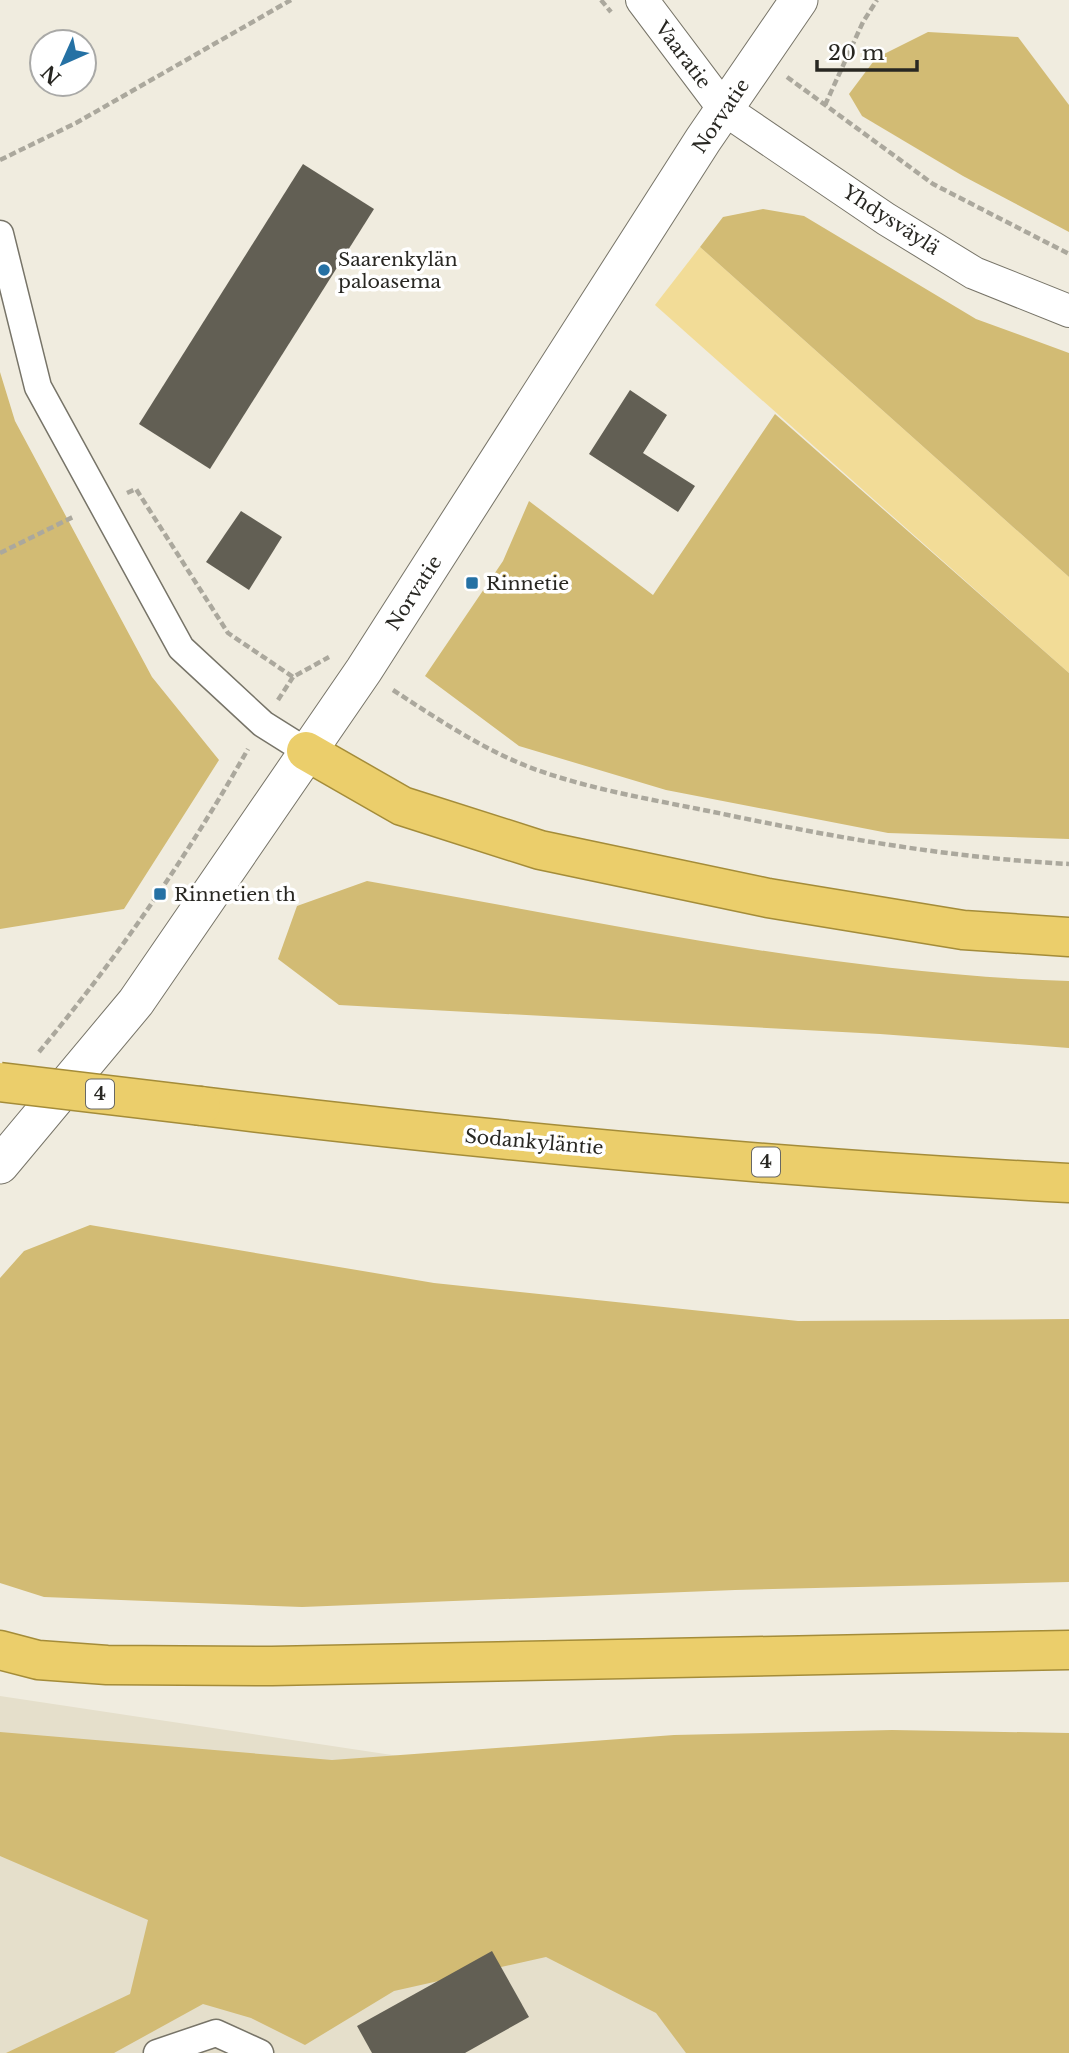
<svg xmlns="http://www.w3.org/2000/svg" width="1069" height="2053" viewBox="0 0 1069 2053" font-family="'Libre Baskerville',serif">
<rect width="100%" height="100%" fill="#f0ecdf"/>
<polygon fill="#e5dfcb" points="0,1696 591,1785 749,2053 0,2053"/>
<polygon fill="#f2dc97" points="700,247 1069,577 1069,673 655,305"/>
<g fill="#d2bb74">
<polygon points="928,32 1018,37 1069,105 1069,232 963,176 862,116 849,94 876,58"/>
<polygon points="763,209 804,216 976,319 1069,353 1069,577 700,247 723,217"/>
<polygon points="0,372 15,421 152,677 219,760 124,909 0,929"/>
<polygon points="775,414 1069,673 1069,839 888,833 666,790 519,746 425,676 503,561 529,501 653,595"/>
<path d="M367 881C599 921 833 974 1069 981V1048L880 1034 339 1005 278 959 297 906Z"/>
<polygon points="90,1225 434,1283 798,1321 1069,1319 1069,1582 735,1590 302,1607 44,1597 0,1583 0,1278 24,1251"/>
<polygon points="892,1730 1069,1733 1069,2053 686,2053 656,2013 546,1957 394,1991 305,2045 251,2018 203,2004 114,2053 6,2053 130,1994 148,1920 0,1856 0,1732 332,1760 674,1735"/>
</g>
<g fill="#625f54">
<polygon points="303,164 374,209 210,469 139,424"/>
<polygon points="630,390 667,415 643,453 695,486 678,512 589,454"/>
<polygon points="241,511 282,537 249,590 206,562"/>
<polygon points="492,1951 529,2017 465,2053 372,2053 357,2026"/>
</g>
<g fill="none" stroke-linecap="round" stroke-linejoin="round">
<defs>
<g id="minor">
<polyline points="0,234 38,387 181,648 263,724 306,751"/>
<polyline points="157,2053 216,2033 260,2053"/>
</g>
<polyline id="tertiary" points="642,0 724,109 886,219 974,273 1069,311"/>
<polyline id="secondary" points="0,1165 136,1002 364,670 703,140 799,0"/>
<g id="trunk">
<polyline points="306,751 402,806 540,850 768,898 963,930 1069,937"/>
<path d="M201 1106C489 1141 779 1168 1069 1183"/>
<polyline points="0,1650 38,1660 107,1665 272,1666 1069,1650"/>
</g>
</defs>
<use href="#minor" stroke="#777468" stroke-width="29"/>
<use href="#tertiary" stroke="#777468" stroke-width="34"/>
<use href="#secondary" stroke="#777468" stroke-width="39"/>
<use href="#trunk" stroke="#a48c39" stroke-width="41"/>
<g stroke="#aba89d" stroke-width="4.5" stroke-dasharray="7 3.5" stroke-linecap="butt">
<polyline points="601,0 611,12"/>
<polyline points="787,77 933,184 1069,254"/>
<polyline points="825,105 863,22 877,0"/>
<polyline points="0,160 76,123 291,0"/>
<polyline points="127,493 136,489 228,633 293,677 329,657"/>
<polyline points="0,553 75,516"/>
<path d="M393 690C439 720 485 751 537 770 596 791 661 801 723 814 838 838 952 858 1069 864"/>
<polyline points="278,700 293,677"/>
<path d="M39 1052C118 957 187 857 248 749"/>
</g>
<use href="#minor" stroke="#fff" stroke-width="26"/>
<use href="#tertiary" stroke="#fff" stroke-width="32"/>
<use href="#secondary" stroke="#fff" stroke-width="37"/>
<use href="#trunk" stroke="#ebce6b" stroke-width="38"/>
<defs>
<polyline id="trunk-bridge" points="0,1082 201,1106"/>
</defs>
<use href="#trunk-bridge" stroke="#a48c39" stroke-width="41" stroke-linecap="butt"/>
<use href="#trunk-bridge" stroke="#ebce6b" stroke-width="38"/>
</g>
<g fill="#2571a4" stroke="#fff" stroke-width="2.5">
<circle cx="324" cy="270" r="7"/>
<rect x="465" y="576" width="14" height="14" rx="3.5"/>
<rect x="153" y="887" width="14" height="14" rx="3.5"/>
</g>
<g text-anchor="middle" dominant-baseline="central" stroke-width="7" stroke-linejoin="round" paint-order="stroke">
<g fill="#fff" stroke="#686864" stroke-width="2">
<rect x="86" y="1079.5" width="28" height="29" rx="5"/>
<rect x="752" y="1147.5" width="28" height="29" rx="5"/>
</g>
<g font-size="18" font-weight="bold" fill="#282722">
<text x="100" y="1094">4</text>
<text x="766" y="1162">4</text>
</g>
<g font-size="19" fill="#282722" stroke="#fff">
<text transform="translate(683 55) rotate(53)">Vaaratie</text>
<text transform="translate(721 116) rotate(-56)">Norvatie</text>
<text transform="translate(891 220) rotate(33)">Yhdysväylä</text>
<text transform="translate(414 593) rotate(-57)">Norvatie</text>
<text transform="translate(534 1142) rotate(5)">Sodankyläntie</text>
</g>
<g font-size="19" fill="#282722" stroke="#fff" text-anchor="start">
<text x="338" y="259">Saarenkylän<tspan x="338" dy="22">paloasema</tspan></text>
<text x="486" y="583">Rinnetie</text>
<text x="174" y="894">Rinnetien th</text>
</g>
</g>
<g transform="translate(63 63) rotate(225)"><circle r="33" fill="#ffffff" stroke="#a9a9a7" stroke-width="2"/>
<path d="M0-5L12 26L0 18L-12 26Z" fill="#2571a4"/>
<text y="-10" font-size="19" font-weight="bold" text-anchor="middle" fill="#282722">N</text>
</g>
<path d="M817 60v10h100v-10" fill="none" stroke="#282722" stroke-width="3.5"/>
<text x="828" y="60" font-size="21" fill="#282722" stroke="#ffffff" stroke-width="5" paint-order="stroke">20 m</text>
</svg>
